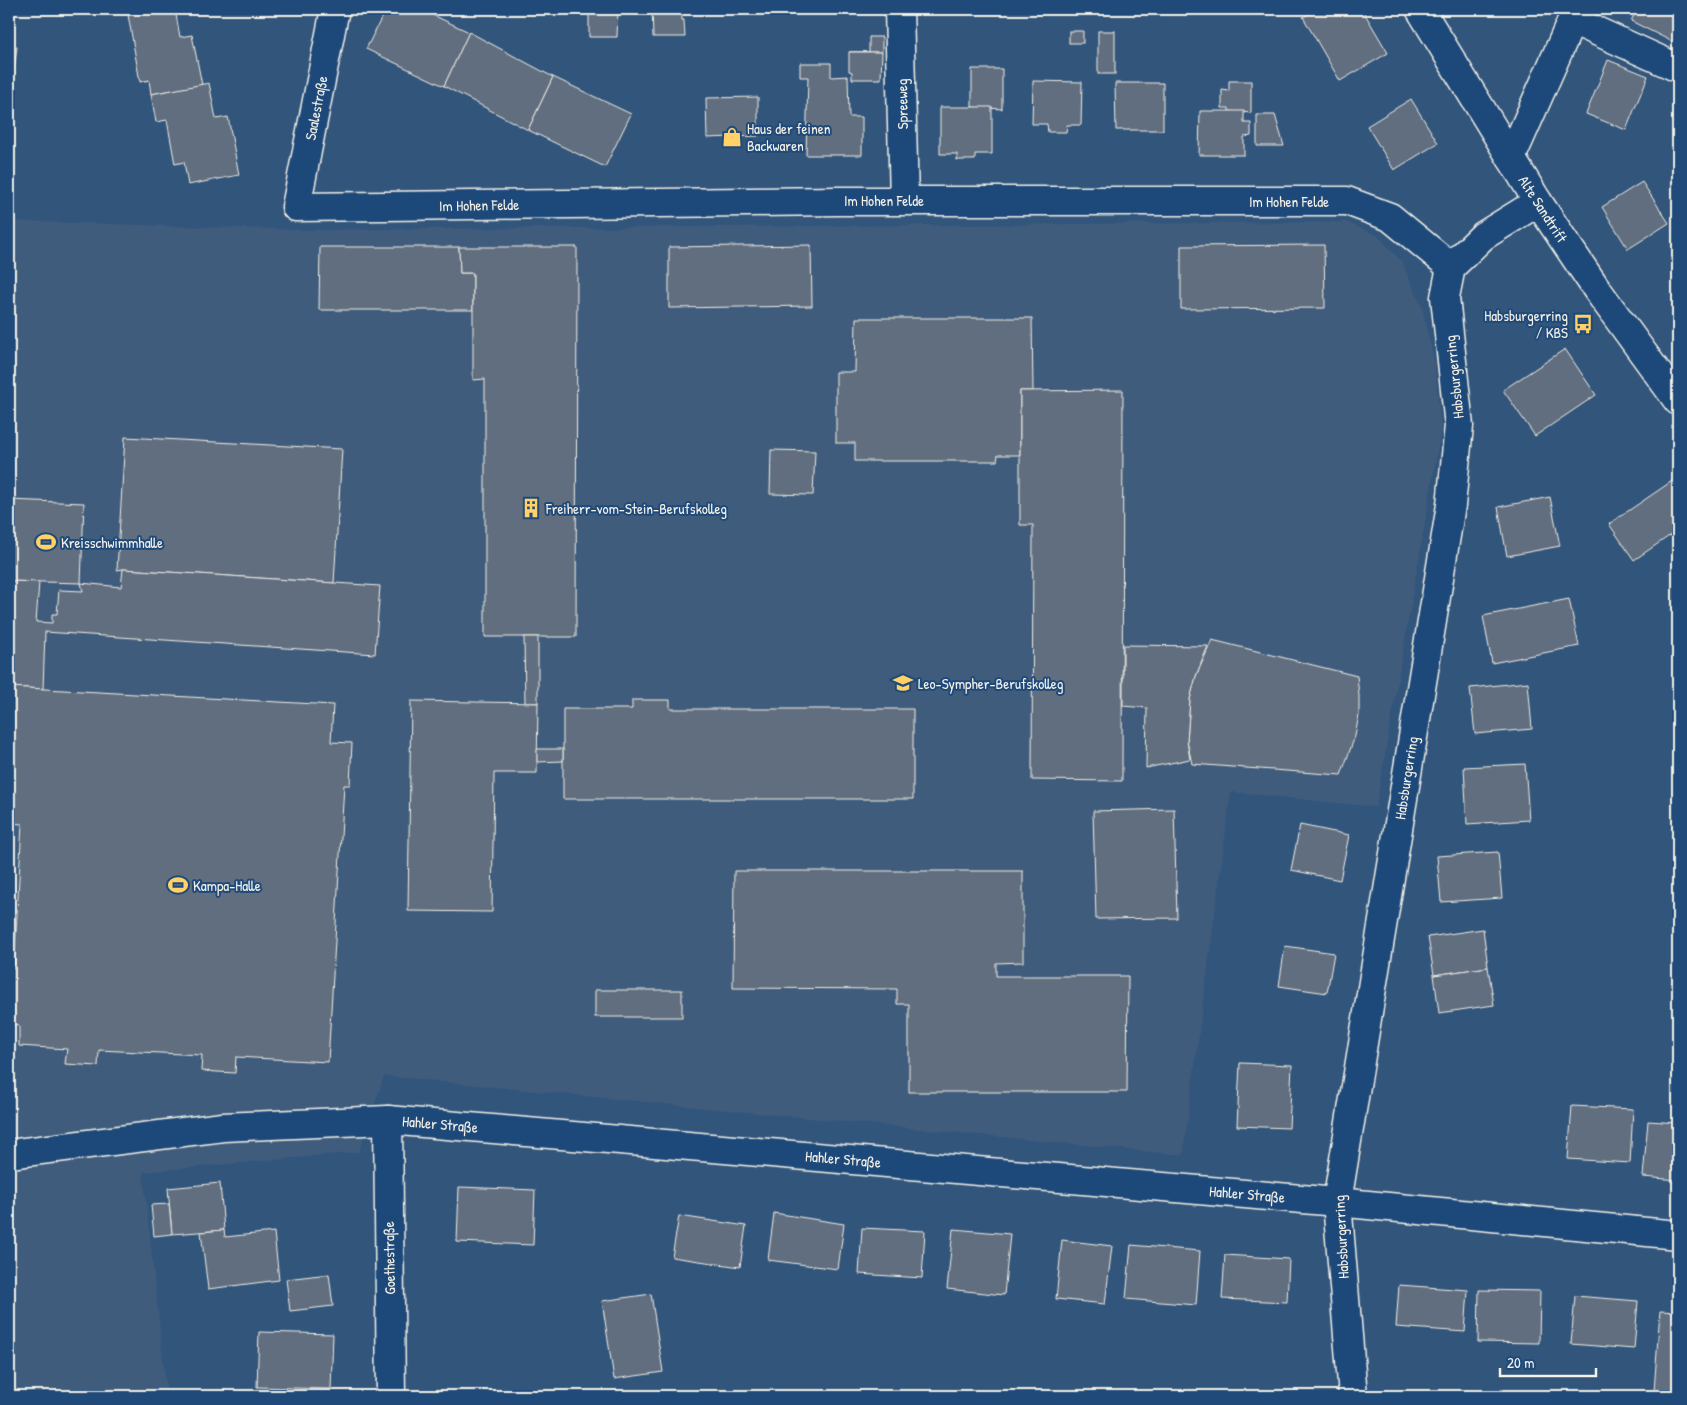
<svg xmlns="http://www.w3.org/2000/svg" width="1687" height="1405" viewBox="0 0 1687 1405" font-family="'Patrick Hand',sans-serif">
<rect width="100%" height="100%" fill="#32557c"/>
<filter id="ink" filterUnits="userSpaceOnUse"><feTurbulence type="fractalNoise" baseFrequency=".02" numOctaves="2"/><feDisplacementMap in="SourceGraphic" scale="10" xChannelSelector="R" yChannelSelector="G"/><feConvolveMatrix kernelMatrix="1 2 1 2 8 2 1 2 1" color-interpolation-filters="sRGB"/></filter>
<g filter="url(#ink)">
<polygon fill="#405c7d" points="9,221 302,230 1346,222 1378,236 1402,262 1422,307 1435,365 1441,430 1376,807 1231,792 1183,1155 384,1076 359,1152 143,1172 167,1396 9,1396"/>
<g fill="#606e7f" stroke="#f4f1e8">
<polygon points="127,9 175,9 180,37 192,35 202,85 151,94 149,80 140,82"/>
<polygon points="386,9 420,9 469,32 444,86 366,49"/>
<polygon points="589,9 618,9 617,37 589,37"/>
<polygon points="652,9 682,9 682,20 684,20 685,37 653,37"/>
<polygon points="1318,9 1362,9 1388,53 1340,81 1303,17"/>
<polygon points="1637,9 1678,9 1677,44 1631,21"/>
<rect x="1069" y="31" width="14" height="12"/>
<rect x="1098" y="31" width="17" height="43"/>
<polygon points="469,32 553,77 528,130 444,86"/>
<polygon points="869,37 882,37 882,52 849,52 869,52"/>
<polygon points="9,46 17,47 9,111"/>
<polygon points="849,52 882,52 881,79 852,79 852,72 849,71"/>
<polygon points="1608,60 1648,76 1626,130 1586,114"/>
<polygon points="800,63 831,63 831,77 848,76 849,117 862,117 862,155 806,155 808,77 800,77"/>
<polygon points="972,69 1002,69 1002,109 972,107"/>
<polygon points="553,77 631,114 605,167 528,130"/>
<polygon points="1033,81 1082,82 1081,125 1067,125 1066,132 1048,132 1047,124 1032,124"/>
<polygon points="1229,81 1251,81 1251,113 1229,111 1229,108 1222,108 1222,90 1229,91"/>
<polygon points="209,83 216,119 228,117 239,175 188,185 184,162 175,164 167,120 156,122 151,94"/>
<polygon points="1115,83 1163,83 1163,130 1116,130"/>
<polygon points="758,97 758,136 707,138 706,98"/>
<polygon points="1411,99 1438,143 1394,170 1367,126"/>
<polygon points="940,107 992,107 992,154 975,154 975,160 957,160 957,154 940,154"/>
<polygon points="1200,111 1244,111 1244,123 1251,123 1251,136 1244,137 1244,155 1199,155"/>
<polygon points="1257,115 1275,115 1284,146 1257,146"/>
<polygon points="1642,182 1669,223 1628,249 1602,207"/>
<polygon points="811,245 812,306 669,308 669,247"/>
<polygon points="1324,245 1325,308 1181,309 1181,246"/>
<polygon points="320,247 459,247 460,273 473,273 473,310 319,310"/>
<polygon points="459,247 577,247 576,637 485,637 485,379 473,380 473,273 460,273"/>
<polygon points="856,318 1032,318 1033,391 1020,391 1020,455 998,455 997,461 855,461 855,443 836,443 836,372 855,372"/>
<polygon points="1565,349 1596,395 1535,436 1503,390"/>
<polygon points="1123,390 1122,781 1032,780 1033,525 1020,525 1020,391"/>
<polygon points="125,437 342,449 334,583 123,569 117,570"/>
<polygon points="771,450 815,451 813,495 770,494"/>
<polygon points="1678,477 1678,530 1634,560 1609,524"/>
<polygon points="1550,497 1560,546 1507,556 1498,507"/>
<polygon points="9,500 84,503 81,583 9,581"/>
<polygon points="123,569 380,586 375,654 45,632 43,689 9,687 9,581 39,582 36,622 52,623 52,614 57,614 59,590 83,591 81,583 121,587"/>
<polygon points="1569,599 1579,646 1492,663 1483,616"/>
<polygon points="524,637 538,637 538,703 525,703"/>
<polygon points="1212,640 1357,676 1359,696 1359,715 1355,736 1341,775 1192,764 1187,741 1190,699 1196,676"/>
<polygon points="1123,645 1208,646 1196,676 1190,699 1187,741 1190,759 1146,768 1147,708 1123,706"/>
<polygon points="1528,682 1532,729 1475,734 1470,688"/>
<polygon points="9,687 333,705 331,742 352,743 350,785 344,785 328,1062 236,1057 235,1073 201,1071 202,1055 99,1050 98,1066 65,1064 67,1049 19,1046 19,1025 9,1024 9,967 14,968 22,824 9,823"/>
<polygon points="632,700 670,700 670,709 913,709 913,799 563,799 563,709 632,709"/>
<polygon points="411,701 538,703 537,773 494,773 492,912 408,911"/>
<polygon points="537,749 563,749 563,761 537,762"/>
<polygon points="1525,764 1529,820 1467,824 1464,767"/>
<polygon points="1174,809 1177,918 1096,919 1093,811"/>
<polygon points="1300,825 1349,835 1340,880 1291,870"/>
<polygon points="1498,852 1502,898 1441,902 1437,856"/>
<polygon points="734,871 1023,871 1023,962 996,963 996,976 1128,976 1127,1092 909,1092 909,1004 897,1004 897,989 733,988"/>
<polygon points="1483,929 1488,967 1434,975 1428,937"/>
<polygon points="1285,946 1334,953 1327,993 1279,986"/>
<polygon points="1488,967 1494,1005 1439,1013 1434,975"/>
<rect x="595" y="990" width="87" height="27"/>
<polygon points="1240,1063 1292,1065 1289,1128 1237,1126"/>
<polygon points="1572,1106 1633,1109 1630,1163 1568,1159"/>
<polygon points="1648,1121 1678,1123 1678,1180 1643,1177"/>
<polygon points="220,1183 224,1230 172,1234 168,1188"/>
<polygon points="459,1187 535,1190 533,1245 457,1242"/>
<polygon points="169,1204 172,1234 154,1236 151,1205"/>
<polygon points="774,1213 844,1224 838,1269 768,1260"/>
<polygon points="679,1216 746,1226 740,1267 672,1257"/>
<polygon points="862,1228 925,1231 922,1278 859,1274"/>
<polygon points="953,1229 1010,1234 1004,1295 947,1289"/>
<polygon points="224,1230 225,1237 274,1232 279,1280 208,1289 201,1232"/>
<polygon points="1062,1240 1112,1246 1105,1304 1056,1299"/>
<polygon points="1131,1245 1200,1251 1196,1305 1126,1299"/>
<polygon points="1225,1255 1289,1259 1287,1302 1222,1299"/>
<polygon points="329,1274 333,1306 290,1311 286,1279"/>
<polygon points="1399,1285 1468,1290 1465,1332 1396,1327"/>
<polygon points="1479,1290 1540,1291 1539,1343 1478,1342"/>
<polygon points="651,1294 663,1372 614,1379 602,1301"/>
<polygon points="1575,1296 1638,1301 1634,1349 1571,1344"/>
<polygon points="1660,1311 1678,1312 1678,1393 1654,1391"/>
<polygon points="259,1332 333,1334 331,1389 257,1387"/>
</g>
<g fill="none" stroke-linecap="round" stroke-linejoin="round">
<defs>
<g id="minor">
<polyline points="335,9 296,207 838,201 1347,201 1390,217 1451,267"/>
<polyline points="899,9 904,200"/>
<polyline points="1420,9 1538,202 1598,291 1678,401"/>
<polyline points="1572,20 1678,68"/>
<polyline points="1511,158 1577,9"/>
<polyline points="388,1120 391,1396"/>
<polyline points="9,1154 223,1127 388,1120 1337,1202 1678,1235"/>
<polyline points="1353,1396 1337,1202 1451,505 1459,426 1445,297 1451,267 1483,236 1538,202"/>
</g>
</defs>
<use href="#minor" stroke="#f4f1e8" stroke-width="31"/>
<use href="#minor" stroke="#1f4a7a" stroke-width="28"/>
</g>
</g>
<defs>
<symbol id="shop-bare" viewBox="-9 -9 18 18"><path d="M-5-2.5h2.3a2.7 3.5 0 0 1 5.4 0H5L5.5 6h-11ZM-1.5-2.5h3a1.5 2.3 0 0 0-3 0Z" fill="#ffd166" stroke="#1f4a7a" stroke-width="2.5" paint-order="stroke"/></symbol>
<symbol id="bus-bare" viewBox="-9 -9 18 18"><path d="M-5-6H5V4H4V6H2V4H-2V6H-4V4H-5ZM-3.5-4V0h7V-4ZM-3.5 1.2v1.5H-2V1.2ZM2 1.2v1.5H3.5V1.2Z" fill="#ffd166" stroke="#1f4a7a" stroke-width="2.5" paint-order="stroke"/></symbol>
<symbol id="building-bare" viewBox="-9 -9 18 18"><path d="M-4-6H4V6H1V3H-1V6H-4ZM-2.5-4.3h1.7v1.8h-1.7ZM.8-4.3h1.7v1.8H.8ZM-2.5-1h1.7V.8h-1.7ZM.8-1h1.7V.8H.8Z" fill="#ffd166" stroke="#1f4a7a" stroke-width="2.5" paint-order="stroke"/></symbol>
<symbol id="stadium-bare" viewBox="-9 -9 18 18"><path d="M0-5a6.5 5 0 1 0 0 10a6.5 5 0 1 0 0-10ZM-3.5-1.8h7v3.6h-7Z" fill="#ffd166" stroke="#1f4a7a" stroke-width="2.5" paint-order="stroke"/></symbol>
<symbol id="school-bare" viewBox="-9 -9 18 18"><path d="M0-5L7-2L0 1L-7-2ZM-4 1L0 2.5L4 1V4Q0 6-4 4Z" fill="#ffd166" stroke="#1f4a7a" stroke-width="2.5" paint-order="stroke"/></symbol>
</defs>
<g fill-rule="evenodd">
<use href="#shop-bare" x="718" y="123" width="28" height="28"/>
<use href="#bus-bare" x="1569" y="310" width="28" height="28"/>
<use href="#building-bare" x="517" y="494" width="28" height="28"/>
<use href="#stadium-bare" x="32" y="528" width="28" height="28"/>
<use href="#school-bare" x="889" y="669" width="28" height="28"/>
<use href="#stadium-bare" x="164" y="871" width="28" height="28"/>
</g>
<g text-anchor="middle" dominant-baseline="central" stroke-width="4" stroke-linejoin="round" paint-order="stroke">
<g font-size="15" fill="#f4f1e8" stroke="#1f4a7a">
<text transform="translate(902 104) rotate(-91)">Spreeweg</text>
<text transform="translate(316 108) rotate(-79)">Saalestraße</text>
<text x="884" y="200">Im Hohen Felde</text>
<text x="1289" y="201">Im Hohen Felde</text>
<text transform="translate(479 205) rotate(-1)">Im Hohen Felde</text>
<text transform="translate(1543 209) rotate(57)">Alte Sandtrift</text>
<text transform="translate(1454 377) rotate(-96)">Habsburgerring</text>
<text transform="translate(1406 778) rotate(-81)">Habsburgerring</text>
<text transform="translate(440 1124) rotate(5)">Hahler Straße</text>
<text transform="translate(843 1159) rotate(5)">Hahler Straße</text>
<text transform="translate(1247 1194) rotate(5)">Hahler Straße</text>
<text transform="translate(1341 1237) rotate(-93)">Habsburgerring</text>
<text transform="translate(389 1258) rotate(-91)">Goethestraße</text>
</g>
<g font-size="15" fill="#f4f1e8" stroke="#1f4a7a" text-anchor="start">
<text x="747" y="128">Haus der feinen<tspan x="747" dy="17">Backwaren</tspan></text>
<text x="1568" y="315" text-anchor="end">Habsburgerring<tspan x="1568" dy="17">/ KBS</tspan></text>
<text x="546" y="508">Freiherr-vom-Stein-Berufskolleg</text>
<text x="61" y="542">Kreisschwimmhalle</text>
<text x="918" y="683">Leo-Sympher-Berufskolleg</text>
<text x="193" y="885">Kampa-Halle</text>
</g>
</g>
<rect width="1687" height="1405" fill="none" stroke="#1f4a7a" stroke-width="30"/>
<rect x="15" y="15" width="1657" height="1375" fill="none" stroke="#f4f1e8" stroke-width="2" filter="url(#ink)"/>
<path d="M1500 1368v8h96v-8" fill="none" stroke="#f4f1e8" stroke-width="2.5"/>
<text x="1507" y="1368" font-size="15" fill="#f4f1e8" stroke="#1f4a7a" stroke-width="4" paint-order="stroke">20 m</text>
</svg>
